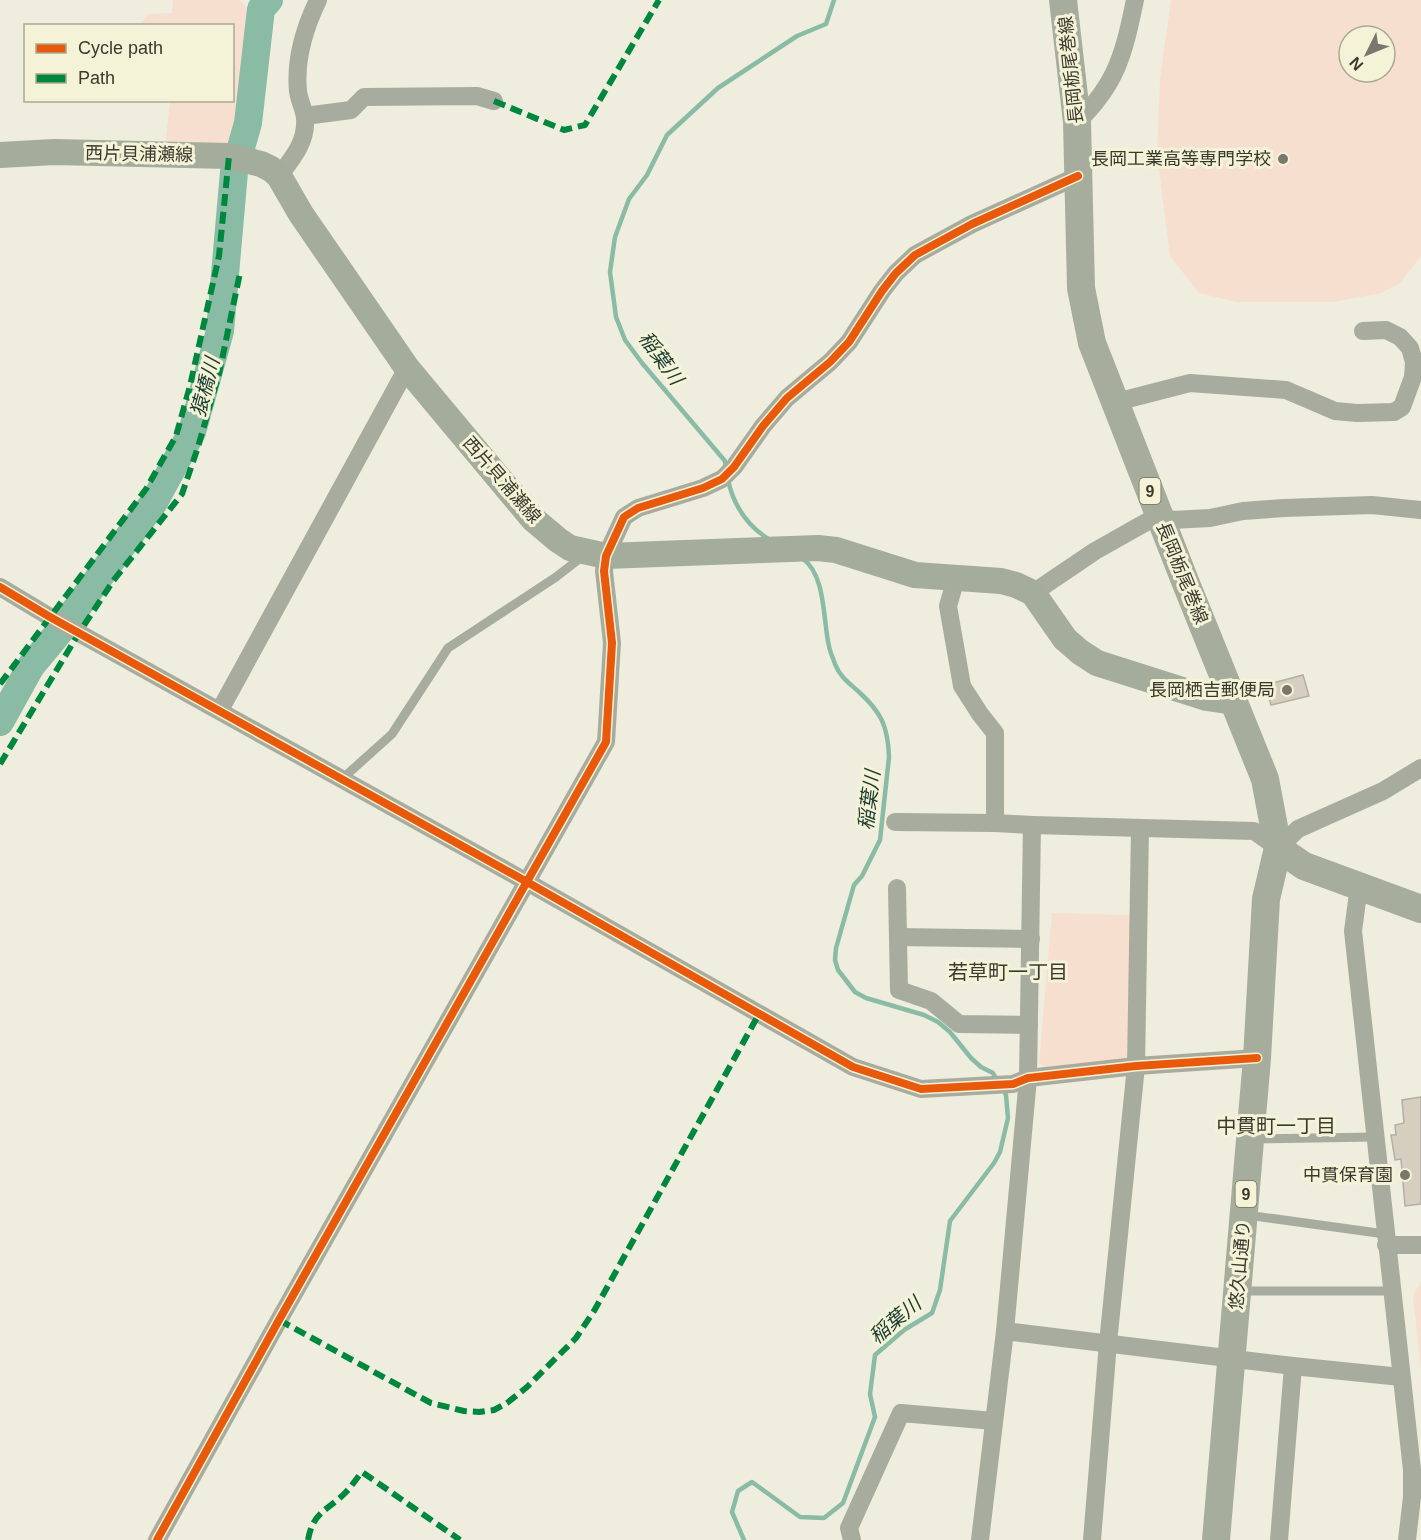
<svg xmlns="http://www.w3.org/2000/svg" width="1421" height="1540" viewBox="0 0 1421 1540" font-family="Helvetica,'Noto Sans JP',sans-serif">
<rect width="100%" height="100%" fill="#eeedde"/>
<g fill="#f7dfd0" fill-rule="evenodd">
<polygon points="173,0 241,0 253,18 236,139 217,148 165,148 170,101 232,100 232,26 138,26 149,14 172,13"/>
<path d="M1171 0H1421V256L1400 283 1381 293 1333 302H1237L1199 293 1170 256 1157 154 1160 79ZM1349 36H1385V72H1349Z"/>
<polygon points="1052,913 1132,915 1129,1060 1048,1069 1039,1063"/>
<polygon points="1421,1281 1421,1371 1413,1296"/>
</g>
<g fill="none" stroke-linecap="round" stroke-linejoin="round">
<g stroke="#8abba5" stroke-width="4.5">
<polyline points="726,469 725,461 642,363 625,340 616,317 610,272 615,237 629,199 647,175 667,135 718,88 797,36 826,24 834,0"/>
<path d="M728 480C734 507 747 526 770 540"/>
<path d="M803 559C826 575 823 622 829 646 830 652 833 658 835 664 840 677 849 683 859 692 881 712 888 726 889 757L880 840 862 876 854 885 836 948 835 960 838 970 855 992 866 998 924 1015 938 1022 950 1032 971 1058 981 1067 993 1073 997 1080"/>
<polyline points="744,1540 732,1512 738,1491 752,1482 800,1517 824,1518 843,1503 875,1417 870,1394 875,1355 904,1330 932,1313 940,1290 950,1221 994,1163 1000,1152 1008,1118 1006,1095 1003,1089"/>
</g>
<polyline stroke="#8abba5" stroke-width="28" points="0,722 31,666 60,631 154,502 192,432 220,331 234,172 248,123 261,9 269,0"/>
</g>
<g fill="#d6cebe" stroke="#b3afa4" stroke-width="1.5">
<polygon points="1303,675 1309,696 1271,705 1265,685"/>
<polygon points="1421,1097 1421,1204 1405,1206 1401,1159 1395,1160 1391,1135 1396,1135 1395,1125 1404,1123 1402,1100"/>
</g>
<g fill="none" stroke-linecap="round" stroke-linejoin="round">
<g stroke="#a7ac9f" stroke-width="9">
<polyline points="342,779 392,734 448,648 556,577 583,556"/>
<polyline points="1254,1139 1374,1137"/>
<polyline points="1247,1215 1385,1234"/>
<polyline points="1242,1291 1392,1291"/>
</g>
<g stroke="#a7ac9f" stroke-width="18">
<polyline points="305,116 351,110 364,97 477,96 494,101"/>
<path d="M1077 122C1117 84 1124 53 1135 0"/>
<path d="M279 176C292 159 307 142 305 118 304 109 299 100 298 91 295 60 305 27 318 0"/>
<polyline points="1116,402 1190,383 1286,390 1335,411 1357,413 1394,412 1402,407 1413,377 1414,362 1410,348 1400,337 1386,330 1363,331"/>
<polyline points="956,578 948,606 962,686 980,714 995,733 995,823 1032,825"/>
<polyline points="0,587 50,617 527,882 853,1067 921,1089 1013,1084 1028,1078 1136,1066 1257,1058"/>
<polyline points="1033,593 1095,551 1159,515 1172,520 1210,518 1243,511 1284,508 1372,505 1421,510"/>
<polyline points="220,710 407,368"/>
<polyline points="895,822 995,823"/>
<polyline points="1359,886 1353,931 1412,1470 1412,1497 1407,1540"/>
<polyline points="897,888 899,990 931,1001 959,1024 1029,1025"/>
<polyline points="898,937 1031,939"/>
<polyline points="1386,1245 1421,1245"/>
<polyline points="1005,1331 1293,1366 1401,1377"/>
<polyline points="157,1540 279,1320 606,742 612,643 604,571 606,556 624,517 638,508 703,488 722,479 734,467 763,426 787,398 830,362 849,342 882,291 896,273 915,255 972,224 1078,176"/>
<polyline points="852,1540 849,1528 901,1413 994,1421"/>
<polyline points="980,1540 1005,1331 1028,1078 1032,825 1254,831 1278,848 1298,829 1383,791 1421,768"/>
<polyline points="1092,1540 1108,1343 1136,1066 1140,828"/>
<polyline points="1279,1540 1293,1366"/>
</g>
<polyline stroke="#a4ac9c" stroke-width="26" points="0,155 54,152 229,156 261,164 271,169 279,176 301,214 407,368 533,519 558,540 570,548 606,556 818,548 836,550 915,575 1001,581 1016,585 1033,593 1065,639 1080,652 1097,663 1207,698 1234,702"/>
<g stroke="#a7ad9d" stroke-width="28">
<polyline points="1063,0 1077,122 1081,288 1092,343 1185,581 1265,779 1278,848 1304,866 1421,909"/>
<polyline points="1216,1540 1257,1058 1266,899 1278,848"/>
</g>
<g stroke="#00873e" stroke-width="6" stroke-dasharray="12 6" stroke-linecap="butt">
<polyline points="494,101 564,130 585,125 659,0"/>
<polyline points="0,684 146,489 176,436 190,386 219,256 229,156"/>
<polyline points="0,764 79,633 113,581 182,494 198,447 219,374 240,273"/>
<polyline points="279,1320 431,1403 464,1411 479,1412 494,1410 507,1403 527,1387 576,1338 594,1311 759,1014"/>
<path d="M308 1540C313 1511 328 1511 346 1492 352 1486 356 1479 362 1472L460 1540"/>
</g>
<defs>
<g id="cycleway">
<polyline points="0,587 50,617 527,882 853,1067 921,1089 1013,1084 1028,1078 1136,1066 1257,1058"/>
<polyline points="157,1540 279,1320 606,742 612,643 604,571 606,556 624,517 638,508 703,488 722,479 734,467 763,426 787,398 830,362 849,342 882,291 896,273 915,255 972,224 1078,176"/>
</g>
</defs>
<use href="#cycleway" stroke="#f5f3d7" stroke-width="11"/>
<use href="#cycleway" stroke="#e8590c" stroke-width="8"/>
</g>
<g fill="#79786c" stroke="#f5f3d7" stroke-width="2">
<circle cx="1283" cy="159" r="6"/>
<circle cx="1287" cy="690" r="6"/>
<circle cx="1405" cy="1175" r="6"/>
</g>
<g text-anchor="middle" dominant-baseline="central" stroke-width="6" stroke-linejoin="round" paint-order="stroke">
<g fill="#f5f3d7" stroke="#727161" stroke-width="1.5">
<rect x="1139.5" y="478" width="21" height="26" rx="4.5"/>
<rect x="1235.5" y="1181" width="21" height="26" rx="4.5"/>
</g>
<g font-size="16" font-weight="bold" fill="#3a392e">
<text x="1150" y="491">9</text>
<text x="1246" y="1194">9</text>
</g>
<g font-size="18" fill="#3a392e" stroke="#f5f3d7">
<text transform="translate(1071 70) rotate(-96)">長岡栃尾巻線</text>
<text transform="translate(139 154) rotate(1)">西片貝浦瀬線</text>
<text transform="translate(502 480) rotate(49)">西片貝浦瀬線</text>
<text transform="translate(1182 573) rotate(68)">長岡栃尾巻線</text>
<text transform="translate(1240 1265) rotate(-85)">悠久山通り</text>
</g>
<g font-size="18" fill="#3a392e" stroke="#f5f3d7" text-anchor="end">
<text x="1271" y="159">長岡工業高等専門学校</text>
<text x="1275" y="690">長岡栖吉郵便局</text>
<text x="1393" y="1175">中貫保育園</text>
</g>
<g font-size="20" font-style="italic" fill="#193b30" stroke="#f5f3d7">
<text transform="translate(661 358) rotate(54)">稲葉川</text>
<text transform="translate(205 387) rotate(-75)">猿橋川</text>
<text transform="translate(869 800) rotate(-83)">稲葉川</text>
<text transform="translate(895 1320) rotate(-40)">稲葉川</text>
</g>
<g font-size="20" fill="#3a392e" stroke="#f5f3d7">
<text x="1008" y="972">若草町一丁目</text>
<text x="1276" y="1126">中貫町一丁目</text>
</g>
</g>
<rect x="24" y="24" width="210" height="78" fill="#f5f3d7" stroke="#aaa993" stroke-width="1.5"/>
<rect x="36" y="44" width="30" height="9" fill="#e8590c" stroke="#aaa993" stroke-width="1.5"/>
<text x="78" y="54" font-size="18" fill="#3a392e">Cycle path</text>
<rect x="36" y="74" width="30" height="9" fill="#00873e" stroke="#aaa993" stroke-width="1.5"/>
<text x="78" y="84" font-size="18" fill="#3a392e">Path</text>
<g transform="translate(1367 54) rotate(227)"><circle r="28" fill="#f5f3d7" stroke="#aaa993" stroke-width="1.5"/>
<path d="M0-4.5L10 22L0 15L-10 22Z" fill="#79786c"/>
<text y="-9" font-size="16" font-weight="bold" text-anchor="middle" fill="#3a392e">N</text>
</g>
</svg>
